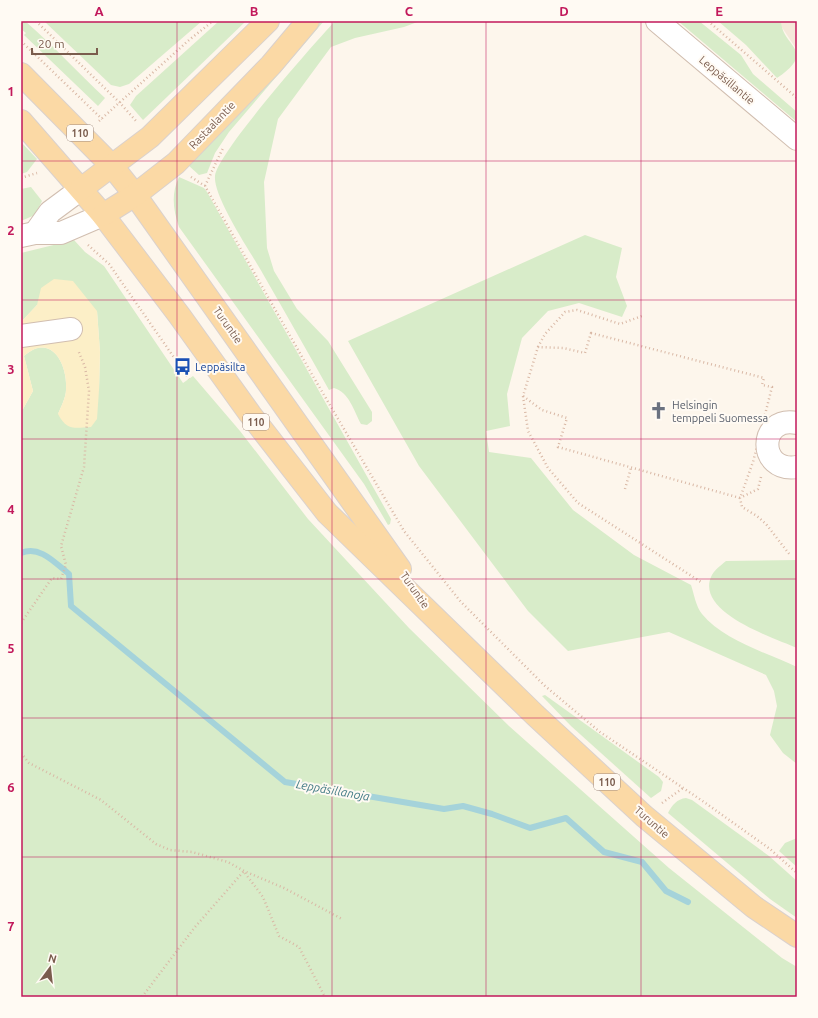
<svg xmlns="http://www.w3.org/2000/svg" width="818" height="1018" viewBox="0 0 818 1018" font-family="Ubuntu,sans-serif">
<rect width="100%" height="100%" fill="#fdf6ec"/>
<polygon fill="#f5e8da" points="781,21 797,21 797,50 781,26"/>
<g fill="#d8ecc9">
<path d="M21 21H25C53 45 78 73 105 98L98 106 24 35 26 33 21 29Z"/>
<polygon points="44,21 202,21 129,84 120,87 111,85"/>
<polygon points="219,21 246,21 143,120 130,105 136,96"/>
<polygon points="313,21 324,21 229,132 215,153 207,173 199,175 188,165"/>
<path d="M335 21H420L404 27 355 38 331 47 278 119 264 182 267 248 274 271 297 309 328 341 372 412V421L367 425 361 424C354 411 349 392 334 388L329 390C307 351 285 312 263 274 252 254 213 197 215 176 217 153 314 44 335 21Z"/>
<polygon points="678,21 699,21 741,55 753,74 797,112 797,122"/>
<path d="M718 21H781C782 47 818 50 777 78L746 45Z"/>
<polygon points="21,142 37,159 27,172 21,174"/>
<path d="M179 177 204 188 207 192 391 519 390 524 388 525 364 484 179 227C173 209 171 194 179 177Z"/>
<polygon points="31,187 42,201 35,215 21,221 21,189"/>
<path d="M585 235 622 248 616 277 627 306 622 317 579 303 548 311 522 338 507 394 510 426 486 431 489 452 531 458 573 510 634 555 691 585C694 594 696 607 702 614 723 640 767 653 797 667V764L783 753 770 735 777 706 774 691 766 675 669 632 568 651 528 611 419 466 348 341Z"/>
<path d="M74 240 85 252 104 266 183 383 193 376 240 431 308 519 409 628 509 726 669 868 782 958 797 967V997H21V409H23L33 391 24 356C51 332 68 364 66 390 66 397 61 407 58 414L99 390 100 352 97 311 37 305 21 322V253Z"/>
<path d="M797 560V648C774 638 696 613 711 577 714 570 720 566 726 561Z"/>
<polygon points="545,695 659,777 663,782 661,791 651,798 571,726 542,696"/>
<path d="M686 798 692 800 769 856 797 881V918L770 899 668 813C672 805 677 799 686 798Z"/>
<polygon points="797,838 797,867 779,851 785,843"/>
</g>
<path fill="#fcefc7" d="M54 279 73 281 97 311 100 352 99 390 97 419 91 427C74 428 67 431 58 414 61 407 66 397 66 390 68 364 51 332 24 356L33 391 23 409H21V322L37 305 41 288Z"/>
<g fill="none" stroke-linecap="round" stroke-linejoin="round">
<path stroke="#a5d3da" stroke-width="6" d="M21 553C40 545 55 563 69 574L71 606 285 782 444 809 463 806 492 814 530 828 566 818 604 852 642 862 666 891 688 902"/>
<defs>
<g id="minor">
<polyline points="657,21 797,139"/>
<polyline points="35,233 50,212 81,189"/>
<polyline points="21,236 35,233 61,233 103,215"/>
<polyline points="21,336 71,329"/>
<path d="M797 423C758 415 757 473 797 467"/>
</g>
<g id="major">
<polyline points="21,74 112,166 135,195 400,569"/>
<polyline points="21,121 103,215 179,315 250,414 327,513 535,715 644,816 754,907 797,936"/>
<polyline points="81,189 150,137 268,21"/>
<polyline points="103,215 135,195 176,163 271,65 308,21"/>
</g>
</defs>
<use href="#minor" stroke="#d1beb0" stroke-width="24"/>
<use href="#major" stroke="#dad1cd" stroke-width="24"/>
<g stroke="#d9b8a5" stroke-width="2.5" stroke-dasharray="1 3" stroke-linecap="butt">
<polyline points="36,21 120,103 136,121"/>
<polyline points="708,21 797,98"/>
<polyline points="21,41 102,119"/>
<polyline points="99,121 189,40 213,21"/>
<polyline points="191,177 205,186 314,378 404,531 461,602 545,686 600,732 704,802 770,849 797,873"/>
<polyline points="21,178 37,173"/>
<polyline points="205,186 223,148"/>
<polyline points="88,245 109,264 189,379"/>
<polygon points="591,333 764,378 762,385 772,387 753,462 740,498 558,447 567,418 542,410 523,396 538,347 563,348 585,353"/>
<polyline points="538,347 545,334 565,312 577,310 620,324 642,316"/>
<polyline points="523,396 528,431 548,468 578,503 701,582"/>
<polyline points="761,477 758,489 740,498 742,507 757,516 766,524 790,555"/>
<polyline points="625,489 631,468"/>
<polyline points="21,623 52,578 61,579 66,565 61,546 84,467 89,391 85,367 78,350"/>
<polyline points="21,753 29,763 101,800 156,844 170,850 192,852 228,862 244,871 284,888 342,919"/>
<polyline points="662,803 683,788"/>
<polyline points="245,873 263,897 279,936 299,947 325,997"/>
<polyline points="142,997 195,927 244,871"/>
</g>
<use href="#minor" stroke="#fff" stroke-width="22"/>
<use href="#major" stroke="#fbd9a5" stroke-width="22"/>
</g>
<path fill="none" stroke="#c2185b" stroke-width="1" stroke-opacity="0.55" d="M177 21V997M332 21V997M486 21V997M641 21V997M21 161H797M21 300H797M21 439H797M21 579H797M21 718H797M21 857H797"/>
<defs>
<symbol id="bus-bare" viewBox="-9 -9 18 18"><path d="M-5-6H5V4H4V6H2V4H-2V6H-4V4H-5ZM-3.5-4V0h7V-4ZM-3.5 1.2v1.5H-2V1.2ZM2 1.2v1.5H3.5V1.2Z" fill="#1a4fb4" stroke="#fffaf3" stroke-width="2.5" paint-order="stroke"/></symbol>
<symbol id="church-bare" viewBox="-9 -9 18 18"><path d="M-1.2-6h2.4v3.5h3.3v2.4h-3.3V6h-2.4V-.1h-3.3v-2.4h3.3Z" fill="#6b7280" stroke="#fffaf3" stroke-width="2.5" paint-order="stroke"/></symbol>
</defs>
<g fill-rule="evenodd">
<use href="#bus-bare" x="170" y="354" width="25" height="25"/>
<use href="#church-bare" x="646" y="398" width="25" height="25"/>
</g>
<g text-anchor="middle" dominant-baseline="central" stroke-width="4" stroke-linejoin="round" paint-order="stroke">
<g fill="#fffaf3" stroke="#a28b7f" stroke-width="1">
<rect x="67" y="125" width="26" height="16" rx="3"/>
<rect x="243" y="414" width="26" height="16" rx="3"/>
<rect x="594" y="774" width="26" height="16" rx="3"/>
</g>
<g font-size="10" font-weight="bold" fill="#7a5c4d">
<text x="80" y="133">110</text>
<text x="256" y="422">110</text>
<text x="607" y="782">110</text>
</g>
<g font-size="11" fill="#7a5c4d" stroke="#fffaf3">
<text transform="translate(727 80) rotate(40)">Leppäsillantie</text>
<text transform="translate(212 125) rotate(-46)">Rastaalantie</text>
<text transform="translate(228 325) rotate(55)">Turuntie</text>
<text transform="translate(415 590) rotate(55)">Turuntie</text>
<text transform="translate(652 822) rotate(41)">Turuntie</text>
</g>
<g font-size="11" fill="#164399" stroke="#fffaf3" text-anchor="start">
<text x="195" y="367">Leppäsilta</text>
</g>
<g font-size="11" fill="#5b616d" stroke="#fffaf3" text-anchor="start">
<text x="672" y="405">Helsingin<tspan x="672" dy="13">temppeli Suomessa</tspan></text>
</g>
<g font-size="12" font-style="italic" fill="#437c86" stroke="#fffaf3">
<text transform="translate(333 790) rotate(10)">Leppäsillanoja</text>
</g>
</g>
<rect width="818" height="1018" fill="none" stroke="#fffaf3" stroke-width="44"/>
<g transform="translate(50 968) rotate(15)" stroke="#fffaf3" stroke-width="3" paint-order="stroke">
<path d="M0-3L7 15L0 10L-7 15Z" fill="#7a5c4d"/>
<text y="-6" font-size="11" font-weight="bold" text-anchor="middle" fill="#7a5c4d">N</text>
</g>
<path d="M32 48v6h65v-6" fill="none" stroke="#7a5c4d" stroke-width="2"/>
<text x="38" y="48" font-size="12" fill="#7a5c4d" stroke="#fffaf3" stroke-width="3" paint-order="stroke">20 m</text>
<rect x="22" y="22" width="774" height="974" fill="none" stroke="#c2185b" stroke-width="1.5"/>
<g font-size="13" text-anchor="middle" font-weight="bold" fill="#c2185b">
<text x="99" y="16">A</text>
<text x="254" y="16">B</text>
<text x="409" y="16">C</text>
<text x="564" y="16">D</text>
<text x="719" y="16">E</text>
<text x="11" y="96">1</text>
<text x="11" y="235">2</text>
<text x="11" y="374">3</text>
<text x="11" y="514">4</text>
<text x="11" y="653">5</text>
<text x="11" y="792">6</text>
<text x="11" y="931">7</text>
</g>
</svg>
